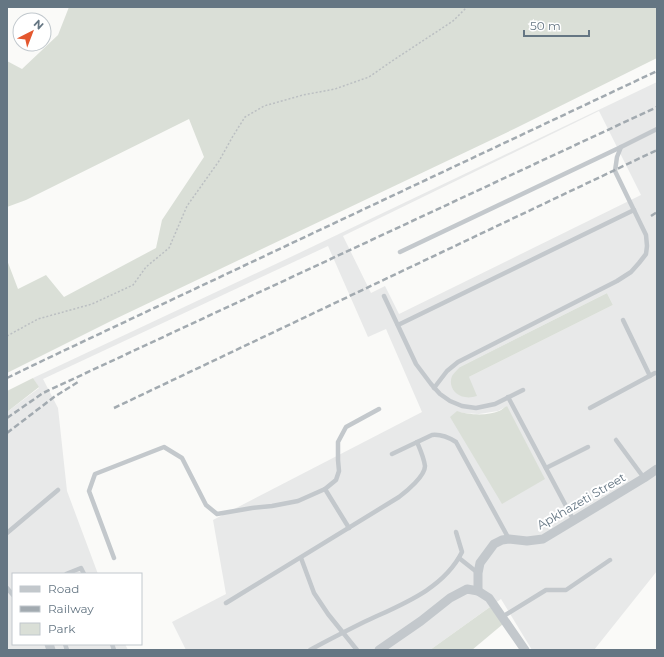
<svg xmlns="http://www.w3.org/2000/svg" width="664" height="657" viewBox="0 0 664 657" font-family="Montserrat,sans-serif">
<rect width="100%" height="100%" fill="#fafaf8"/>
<path fill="#e8e9e9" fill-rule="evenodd" d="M657 82V571L594 650H532L501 599 430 650H186L172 622 226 594 213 520 422 412 386 329 368 337 328 246 43 379 58 408 67 491 98 574H13V644H125L128 650H7V412L39 388 33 378 297 254ZM599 111 641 195 399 314 385 286 371 293 343 236ZM607 293 613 305 469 377 460 367ZM507 406 502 503 457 412 464 413 479 414 498 411Z"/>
<g fill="#dadfd7">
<polygon points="69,7 657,7 657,58 514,129 113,320 7,373 7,260 18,289 46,275 64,297 156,248 162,220 204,157 189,119 26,200 7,207 7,61 22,69 58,35"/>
<path d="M607 293 613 305 469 377 477 396C473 397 469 398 465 397 455 396 448 386 452 376 454 373 457 370 460 367Z"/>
<polygon points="33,378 39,387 7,412 7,391"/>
<path d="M507 406 545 479 502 504 450 417 457 411C468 415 488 416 499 411 502 410 504 407 507 406Z"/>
<polygon points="490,607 503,624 472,650 430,650"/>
</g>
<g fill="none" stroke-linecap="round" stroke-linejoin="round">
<polyline stroke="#bbbfc2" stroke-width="1.5" stroke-dasharray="2 2" stroke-linecap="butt" points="7,336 38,319 92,304 133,285 146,267 169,248 187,206 219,161 233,136 245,117 264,106 303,95 335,89 369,77 392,61 453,21 467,7"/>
<g stroke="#c3c8cc" stroke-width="4.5">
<polyline points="400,252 621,147"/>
<polyline points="384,296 416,364 431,384 440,394 450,401 462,406 476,408 495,404 523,390"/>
<polyline points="623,320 650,376"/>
<polyline points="398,325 634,210"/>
<polyline points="434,388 447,371 458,362 617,281 631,272 639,263 646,254 647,246 646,235 615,171 617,157 621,147 657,129"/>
<polyline points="508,397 574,521"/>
<polyline points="590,408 655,373 657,373"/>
<polyline points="616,440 644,478"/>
<path d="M392 454 432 435C441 434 448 437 456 442L509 539"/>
<polyline points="546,468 588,447"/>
<polyline points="349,528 325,489 336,480 339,471 338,460 338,442 346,427 379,409"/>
<polyline points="7,533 58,490"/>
<polyline points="114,558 89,491 95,474 164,447 182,458 206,505 217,514 252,508 272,506 298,501 325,489"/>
<polyline points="301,558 314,593 328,614 357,650"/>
<polyline points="459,558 478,573"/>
<polyline points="66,574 81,568 84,574"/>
<polyline points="7,588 13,595"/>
<path d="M226 603 399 497C407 491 425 476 425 466 424 458 420 449 417 442"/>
<polyline points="502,617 546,590 566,590 610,560"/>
<polyline points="65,644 67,650"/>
<polyline points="112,644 114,650"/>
<path d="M310 650C328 640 346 631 364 622 400 605 443 590 462 552L456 532"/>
</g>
<g stroke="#c3c8cc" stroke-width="9">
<polyline points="478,591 478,573 480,563 494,544 502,540 509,539 527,541 543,539 644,478 657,469"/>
<polyline points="49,644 51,650"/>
<polyline points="379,650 421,621 450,598 467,589 478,591 489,598 525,650"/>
</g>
<g stroke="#a2aab0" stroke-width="2.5" stroke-dasharray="6 3" stroke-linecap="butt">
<polyline points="651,216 657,212"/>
<polyline points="7,378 44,360 657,71"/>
<polyline points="114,408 657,150"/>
<polyline points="7,418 43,393 657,107"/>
<polyline points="7,433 54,397 78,382"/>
</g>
</g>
<g text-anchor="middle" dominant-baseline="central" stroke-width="4" stroke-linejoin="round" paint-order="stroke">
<g font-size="12" fill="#657683" stroke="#fff">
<text transform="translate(581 501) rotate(-30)">Apkhazeti Street</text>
</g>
</g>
<rect width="664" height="657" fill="none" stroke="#657683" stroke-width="16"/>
<rect x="12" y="573" width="130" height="72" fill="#ffffff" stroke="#c1c8cd"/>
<rect x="20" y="586" width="20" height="6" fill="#c3c8cc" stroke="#c1c8cd"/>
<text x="48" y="593" font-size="12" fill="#657683">Road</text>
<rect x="20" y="606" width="20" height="6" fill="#a2aab0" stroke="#c1c8cd"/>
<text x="48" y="613" font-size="12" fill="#657683">Railway</text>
<rect x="20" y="623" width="20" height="12" fill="#dadfd7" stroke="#c1c8cd"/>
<text x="48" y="633" font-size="12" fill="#657683">Park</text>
<g transform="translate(32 32) rotate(42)"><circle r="19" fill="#ffffff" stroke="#c1c8cd"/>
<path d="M0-3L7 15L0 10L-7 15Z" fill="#e4572e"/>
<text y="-6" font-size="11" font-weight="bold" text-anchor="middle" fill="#657683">N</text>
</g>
<path d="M524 30v6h65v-6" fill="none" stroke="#657683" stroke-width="2"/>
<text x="530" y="30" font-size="12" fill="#657683" stroke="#ffffff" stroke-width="3" paint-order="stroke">50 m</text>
</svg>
